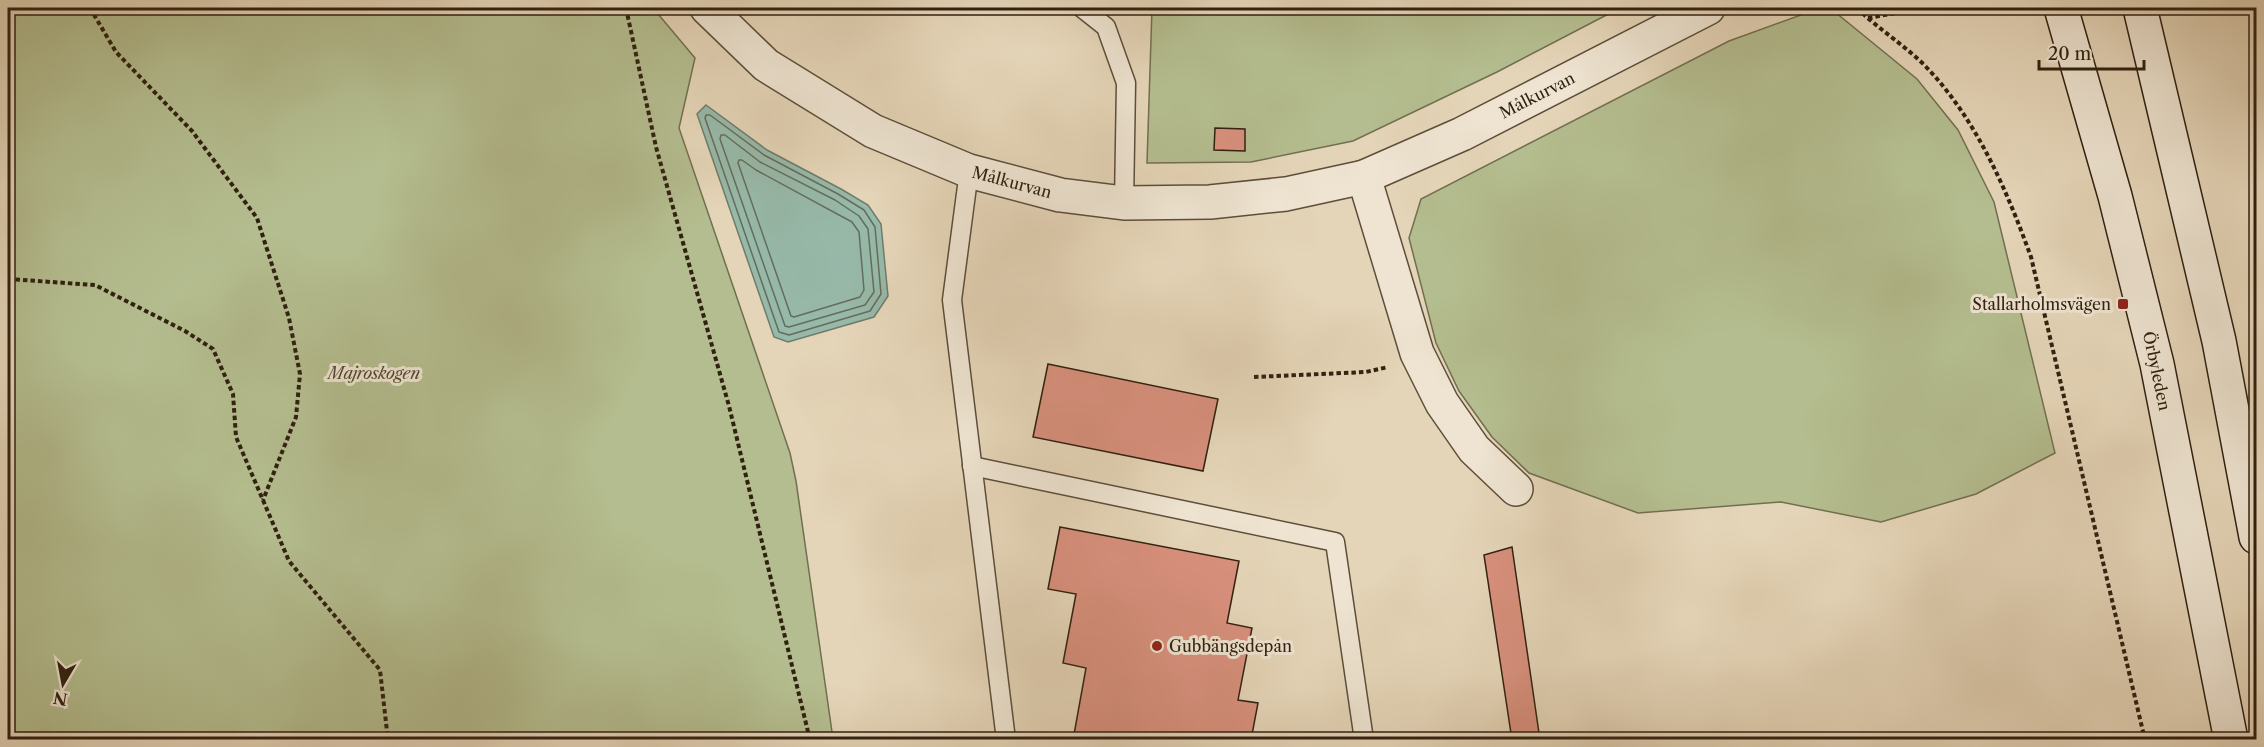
<svg xmlns="http://www.w3.org/2000/svg" width="2264" height="747" viewBox="0 0 2264 747" font-family="'Libre Caslon Text',serif">
<rect width="100%" height="100%" fill="#e5d5b8"/>
<filter id="stains"><feTurbulence type="fractalNoise" baseFrequency=".00333" numOctaves="4"/><feColorMatrix values="0 0 0 0 .2 0 0 0 0 .09 0 0 0 0 .02 0 0 0 .5 -.17"/></filter>
<radialGradient id="worn" r=".72"><stop offset=".6" stop-color="#630" stop-opacity="0"/><stop offset="1" stop-color="#630" stop-opacity=".3"/></radialGradient>
<g fill="#b4bd8f" stroke="#726f50" stroke-width="1.5">
<polygon points="8,8 653,8 695,58 679,128 790,453 796,481 833,739 8,739"/>
<polygon points="1152,8 1620,8 1497,72 1353,141 1251,162 1147,163"/>
<polygon points="1820,8 1830,8 1917,79 1958,130 1994,202 2055,453 1976,494 1881,522 1781,502 1638,513 1529,473 1492,437 1459,391 1436,343 1409,238 1421,199 1729,41"/>
</g>
<polygon fill="#97b9a9" stroke="#6e7c6c" stroke-width="1.5" points="706,105 767,150 841,189 868,205 881,224 888,296 874,317 788,342 774,337 697,114"/>
<g fill="none" stroke-linecap="round" stroke-linejoin="round">
<g stroke="#646d5c" stroke-width="1.5">
<polygon points="706,115 710,115 764,155 838,194 864,210 875,227 881,294 870,311 789,335 779,332 705,118"/>
<polygon points="721,135 725,135 760,162 835,200 859,216 868,229 874,292 865,305 789,327 785,326 720,139"/>
<polygon points="739,160 742,160 756,170 852,222 859,232 864,290 860,297 794,317 791,316 738,163"/>
</g>
</g>
<g fill="#d8907d" stroke="#302110" stroke-width="1.5">
<polygon points="1215,128 1245,129 1245,151 1214,150"/>
<polygon points="1048,364 1218,399 1203,471 1033,437"/>
<polygon points="1060,527 1239,561 1227,623 1252,628 1238,700 1258,703 1251,740 1073,740 1086,668 1063,663 1076,594 1048,589"/>
<polygon points="1512,547 1540,740 1512,740 1484,555"/>
</g>
<g fill="none" stroke-linecap="round" stroke-linejoin="round">
<defs>
<g id="service">
<polyline points="1082,8 1106,27 1126,83 1124,203"/>
<polyline points="969,171 952,300 1006,740"/>
<polyline points="972,466 1335,542 1364,740"/>
</g>
<g id="minor">
<polyline points="707,8 766,65 873,131 969,171 1060,195 1124,203 1210,202 1286,194 1364,177 1462,134 1708,8"/>
<polyline points="1364,177 1417,353 1442,403 1474,449 1516,489"/>
</g>
<g id="secondary">
<polyline points="2061,8 2115,196 2157,364 2231,740"/>
<polyline points="2140,8 2219,341 2256,537"/>
</g>
</defs>
<use href="#service" stroke="#5d4e3a" stroke-width="21"/>
<use href="#minor" stroke="#5d4e3a" stroke-width="36"/>
<use href="#secondary" stroke="#302110" stroke-width="36"/>
<g stroke="#302110" stroke-width="4" stroke-dasharray="4.5 3" stroke-linecap="butt">
<polyline points="90,8 116,52 192,131 257,218 289,318 300,374 296,417 263,500"/>
<polyline points="626,8 656,147 729,406 810,740"/>
<path d="M1857 8C1879 30 1908 47 1930 71 1978 123 2007 191 2031 257L2145 740"/>
<polyline points="1868,18 1924,8"/>
<polyline points="2256,22 2251,51 2256,79"/>
<polyline points="8,279 95,285 185,331 213,349 233,394 236,437 289,561 380,670 388,740"/>
<polyline points="1254,377 1366,372 1388,367"/>
</g>
<use href="#service" stroke="#eee4d1" stroke-width="18"/>
<use href="#minor" stroke="#eee4d1" stroke-width="33"/>
<use href="#secondary" stroke="#eee4d1" stroke-width="33"/>
</g>
<g fill="#8f2418" stroke="#eee4d1" stroke-width="2">
<rect x="2117" y="298" width="12" height="12" rx="3"/>
<circle cx="1157" cy="646" r="6"/>
</g>
<g text-anchor="middle" dominant-baseline="central" stroke-width="6" stroke-linejoin="round" paint-order="stroke">
<g font-size="16" fill="#302110" stroke="#eee4d1">
<text transform="translate(1537 95) rotate(-27)">Målkurvan</text>
<text transform="translate(1012 182) rotate(15)">Målkurvan</text>
<text transform="translate(2157 371) rotate(78)">Örbyleden</text>
</g>
<g font-size="16" fill="#302110" stroke="#eee4d1" text-anchor="end">
<text x="2111" y="304">Stallarholmsvägen</text>
<text x="1169" y="646" text-anchor="start">Gubbängsdepån</text>
</g>
<g font-size="16" font-style="italic" fill="#514830" stroke="#eee4d1">
<text x="374" y="373">Majroskogen</text>
</g>
</g>
<rect width="2264" height="747" fill="none" stroke="#e5d5b8" stroke-width="30"/>
<rect x="9" y="9" width="2246" height="729" fill="none" stroke="#302110" stroke-width="3"/>
<rect x="15" y="15" width="2234" height="717" fill="none" stroke="#302110" stroke-width="1.5"/>
<g transform="translate(63 684) rotate(190)" stroke="#eee4d1" stroke-width="4.5" paint-order="stroke">
<path d="M0-4.5L10 22L0 15L-10 22Z" fill="#302110"/>
<text y="-9" font-size="16" font-weight="bold" text-anchor="middle" fill="#302110">N</text>
</g>
<path d="M2039 60v9h105v-9" fill="none" stroke="#302110" stroke-width="3"/>
<text x="2048" y="60" font-size="18" fill="#302110" stroke="#eee4d1" stroke-width="4.5" paint-order="stroke">20 m</text>
<rect width="100%" height="100%" filter="url(#stains)"/>
<rect width="100%" height="100%" fill="url(#worn)"/>
</svg>
